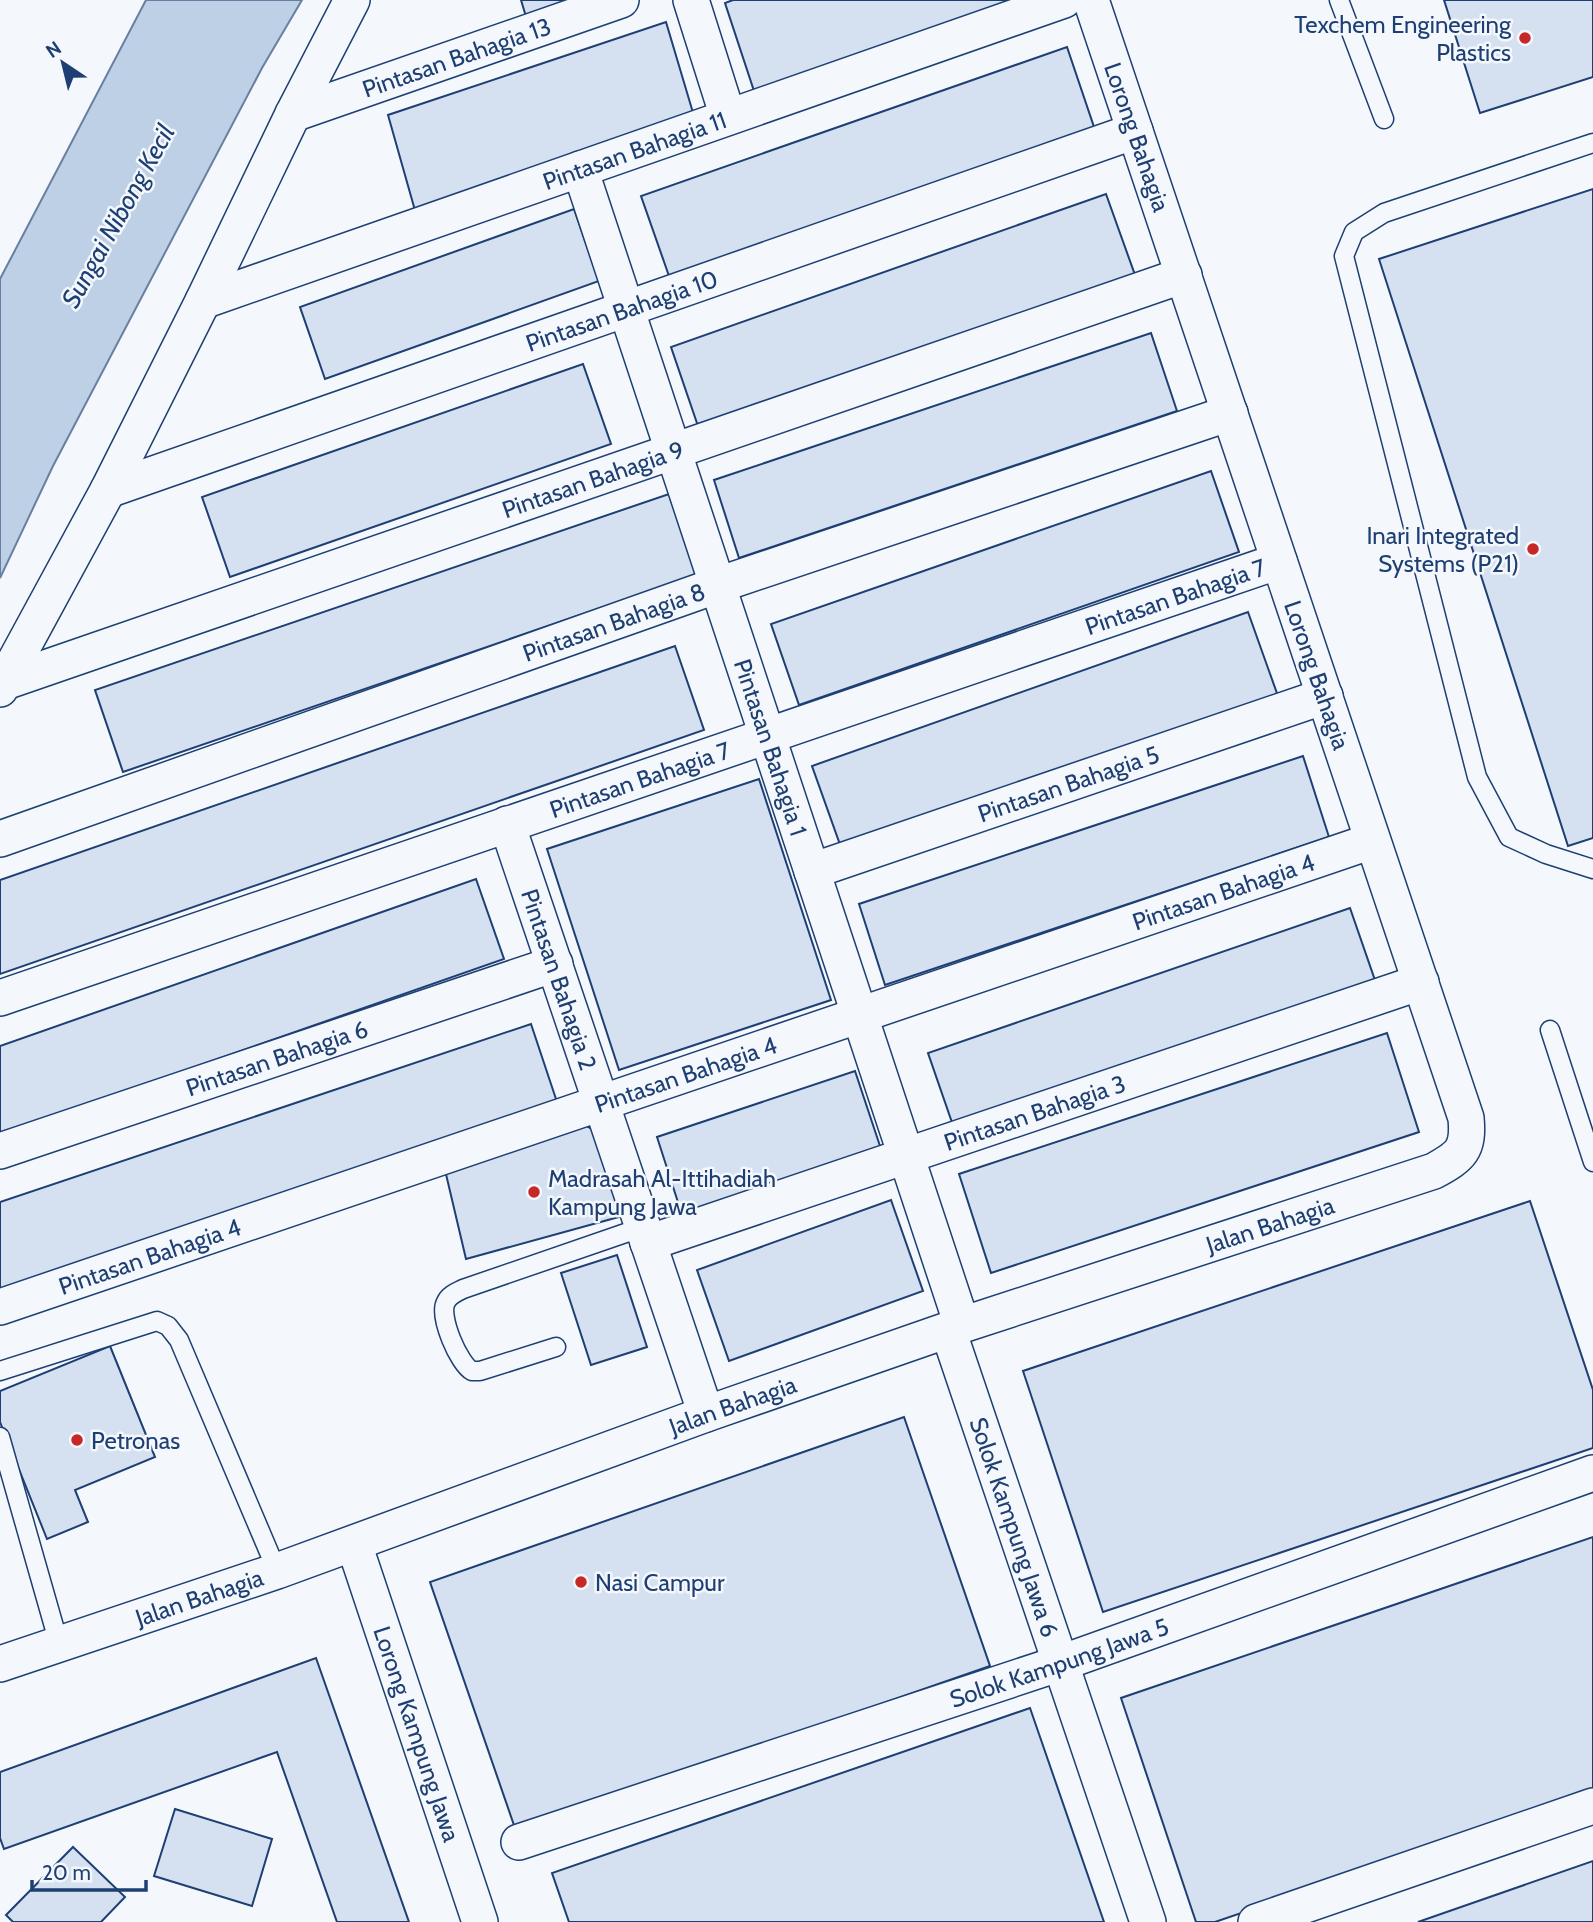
<svg xmlns="http://www.w3.org/2000/svg" width="1593" height="1922" viewBox="0 0 1593 1922" font-family="Cabin,sans-serif">
<rect width="100%" height="100%" fill="#f4f7fb"/>
<polygon fill="#bed0e5" stroke="#687fa3" stroke-width="2" points="146,0 302,0 262,68 53,466 0,578 0,279"/>
<g fill="#d5e0f0" stroke="#1d3f73" stroke-width="2">
<polygon points="521,0 586,0 527,20"/>
<polygon points="733,0 1041,0 755,94 725,3"/>
<polygon points="1444,0 1593,0 1593,77 1480,113"/>
<polygon points="666,22 694,116 416,214 388,115"/>
<polygon points="1067,47 1094,127 669,276 641,196"/>
<polygon points="1593,189 1593,838 1568,846 1379,259"/>
<polygon points="1106,194 1135,275 699,429 671,347"/>
<polygon points="574,209 599,281 325,379 300,307"/>
<polygon points="1151,333 1177,411 739,558 714,480"/>
<polygon points="583,364 611,444 230,577 202,497"/>
<polygon points="1211,471 1239,552 799,705 771,624"/>
<polygon points="669,494 696,575 123,772 95,690"/>
<polygon points="1248,612 1279,699 843,853 812,766"/>
<polygon points="675,646 704,730 0,974 0,880"/>
<polygon points="1303,756 1329,837 885,985 859,904"/>
<polygon points="759,779 831,1000 619,1070 547,849"/>
<polygon points="476,879 504,959 0,1135 0,1046"/>
<polygon points="1350,908 1378,989 956,1134 928,1053"/>
<polygon points="531,1024 559,1108 0,1295 0,1202"/>
<polygon points="1387,1033 1419,1132 991,1273 959,1174"/>
<polygon points="855,1071 884,1158 685,1224 657,1137"/>
<polygon points="583,1124 595,1131 626,1215 466,1259 445,1170"/>
<polygon points="891,1200 923,1291 729,1361 697,1270"/>
<polygon points="1530,1201 1593,1390 1593,1448 1103,1612 1023,1371"/>
<polygon points="617,1255 647,1347 591,1365 561,1273"/>
<polygon points="110,1346 155,1457 75,1490 88,1522 47,1539 0,1422 0,1391"/>
<polygon points="904,1417 990,1666 516,1831 430,1582"/>
<polygon points="1593,1537 1593,1793 1215,1922 1196,1922 1121,1698"/>
<polygon points="316,1658 409,1922 337,1922 277,1752 4,1849 0,1838 0,1772"/>
<polygon points="1030,1708 1104,1922 569,1922 552,1873"/>
<polygon points="175,1809 272,1839 252,1906 154,1876"/>
<polygon points="73,1847 125,1897 101,1922 13,1922 6,1915"/>
<polygon points="1593,1861 1593,1922 1418,1922"/>
</g>
<g fill="none" stroke-linecap="round" stroke-linejoin="round">
<defs>
<g id="service">
<polyline points="1339,0 1384,119"/>
<polyline points="1593,143 1384,213 1354,232 1344,256 1477,777 1509,837 1546,854 1593,869"/>
<polyline points="1550,1030 1593,1162"/>
<path d="M556 1347 480 1371H472C459 1364 438 1316 446 1302 449 1295 457 1292 463 1289L643 1227"/>
<polyline points="0,1371 157,1321 168,1326 179,1340 277,1571"/>
<polyline points="0,1437 59,1644"/>
</g>
<g id="minor">
<polyline points="691,0 728,117"/>
<path id="s1" d="M293 114 621 0"/>
<path id="s2" d="M580 169 962 1325"/>
<path id="s3" d="M203 301 1064 0"/>
<path id="s4" d="M108 490 1135 131"/>
<path id="s5" d="M2 683 1184 275"/>
<polyline points="0,689 108,490 203,301 293,114 352,0"/>
<path id="s6" d="M507 824 706 1414"/>
<path id="s7" d="M0 839 718 585 1230 413"/>
<path id="s8" d="M812 871 1325 696"/>
<path id="s9" d="M0 998 1279 561"/>
<path id="s10" d="M0 1151 555 964"/>
<path id="s11" d="M648 1243 1421 982"/>
<path id="s12" d="M0 1307 1372 841"/>
<path id="s13" d="M948 1330 1148 1922"/>
<path id="s14" d="M354 1544 480 1922"/>
<path id="s15" d="M0 1664 277 1571 706 1414 962 1325 1434 1171C1461 1156 1469 1150 1466 1118L1091 0"/>
<path id="s16" d="M519 1842 1061 1663 1593 1473"/>
<polyline points="1256,1922 1593,1806"/>
</g>
</defs>
<use href="#service" stroke="#1d3f73" stroke-width="21"/>
<use href="#minor" stroke="#1d3f73" stroke-width="38"/>
<use href="#service" stroke="#f4f7fb" stroke-width="18"/>
<use href="#minor" stroke="#f4f7fb" stroke-width="35"/>
</g>
<g fill="#c62828" stroke="#f4f7fb" stroke-width="2.5">
<circle cx="1525" cy="38" r="7"/>
<circle cx="1533" cy="549" r="7"/>
<circle cx="534" cy="1192" r="7"/>
<circle cx="77" cy="1440" r="7"/>
<circle cx="581" cy="1582" r="7"/>
</g>
<g text-anchor="middle" dominant-baseline="central" stroke-width="5" stroke-linejoin="round" paint-order="stroke">
<g font-size="24" fill="#1d3f73" stroke="#f4f7fb" text-anchor="start">
<text x="1511" y="24" text-anchor="end">Texchem Engineering<tspan x="1511" dy="28">Plastics</tspan></text>
<text x="1519" y="535" text-anchor="end">Inari Integrated<tspan x="1519" dy="28">Systems (P21)</tspan></text>
<text x="548" y="1178">Madrasah Al-Ittihadiah<tspan x="548" dy="28">Kampung Jawa</tspan></text>
<text x="91" y="1440">Petronas</text>
<text x="595" y="1582">Nasi Campur</text>
</g>
<g font-size="24" fill="#1d3f73" stroke="#f4f7fb">
<text stroke="none"><textPath href="#s1" startOffset="173">Pintasan Bahagia 13</textPath></text>
<text transform="translate(1137 137) rotate(71)">Lorong Bahagia</text>
<text stroke="none"><textPath href="#s3" startOffset="457">Pintasan Bahagia 11</textPath></text>
<text stroke="none"><textPath href="#s4" startOffset="544">Pintasan Bahagia 10</textPath></text>
<text stroke="none"><textPath href="#s5" startOffset="625">Pintasan Bahagia 9</textPath></text>
<text stroke="none"><textPath href="#s9" startOffset="1242">Pintasan Bahagia 7</textPath></text>
<text stroke="none"><textPath href="#s7" startOffset="651">Pintasan Bahagia 8</textPath></text>
<text transform="translate(1317 675) rotate(71)">Lorong Bahagia</text>
<text stroke="none"><textPath href="#s2" startOffset="609">Pintasan Bahagia 1</textPath></text>
<text stroke="none"><textPath href="#s9" startOffset="676">Pintasan Bahagia 7</textPath></text>
<text stroke="none"><textPath href="#s8" startOffset="271">Pintasan Bahagia 5</textPath></text>
<text stroke="none"><textPath href="#s12" startOffset="1292">Pintasan Bahagia 4</textPath></text>
<text stroke="none"><textPath href="#s6" startOffset="164">Pintasan Bahagia 2</textPath></text>
<text stroke="none"><textPath href="#s10" startOffset="292">Pintasan Bahagia 6</textPath></text>
<text stroke="none"><textPath href="#s12" startOffset="724">Pintasan Bahagia 4</textPath></text>
<text stroke="none"><textPath href="#s11" startOffset="408">Pintasan Bahagia 3</textPath></text>
<text stroke="none"><textPath href="#s15" startOffset="1344">Jalan Bahagia</textPath></text>
<text stroke="none"><textPath href="#s12" startOffset="158">Pintasan Bahagia 4</textPath></text>
<text stroke="none"><textPath href="#s15" startOffset="777">Jalan Bahagia</textPath></text>
<text stroke="none"><textPath href="#s13" startOffset="208">Solok Kampung Jawa 6</textPath></text>
<text stroke="none"><textPath href="#s15" startOffset="210">Jalan Bahagia</textPath></text>
<text stroke="none"><textPath href="#s16" startOffset="569">Solok Kampung Jawa 5</textPath></text>
<text stroke="none"><textPath href="#s14" startOffset="200">Lorong Kampung Jawa</textPath></text>
</g>
<g font-size="26" font-style="italic" fill="#1d3f73" stroke="#f4f7fb">
<text transform="translate(118 216) rotate(-61)">Sungai Nibong Kecil</text>
</g>
</g>
<g transform="translate(63 63) rotate(325)" stroke="#f4f7fb" stroke-width="5" paint-order="stroke">
<path d="M0-5L12 26L0 18L-12 26Z" fill="#1d3f73"/>
<text y="-10" font-size="19" font-weight="bold" text-anchor="middle" fill="#1d3f73">N</text>
</g>
<path d="M32 1880v10h114v-10" fill="none" stroke="#1d3f73" stroke-width="3.5"/>
<text x="42" y="1880" font-size="21" fill="#1d3f73" stroke="#f4f7fb" stroke-width="5" paint-order="stroke">20 m</text>
</svg>
